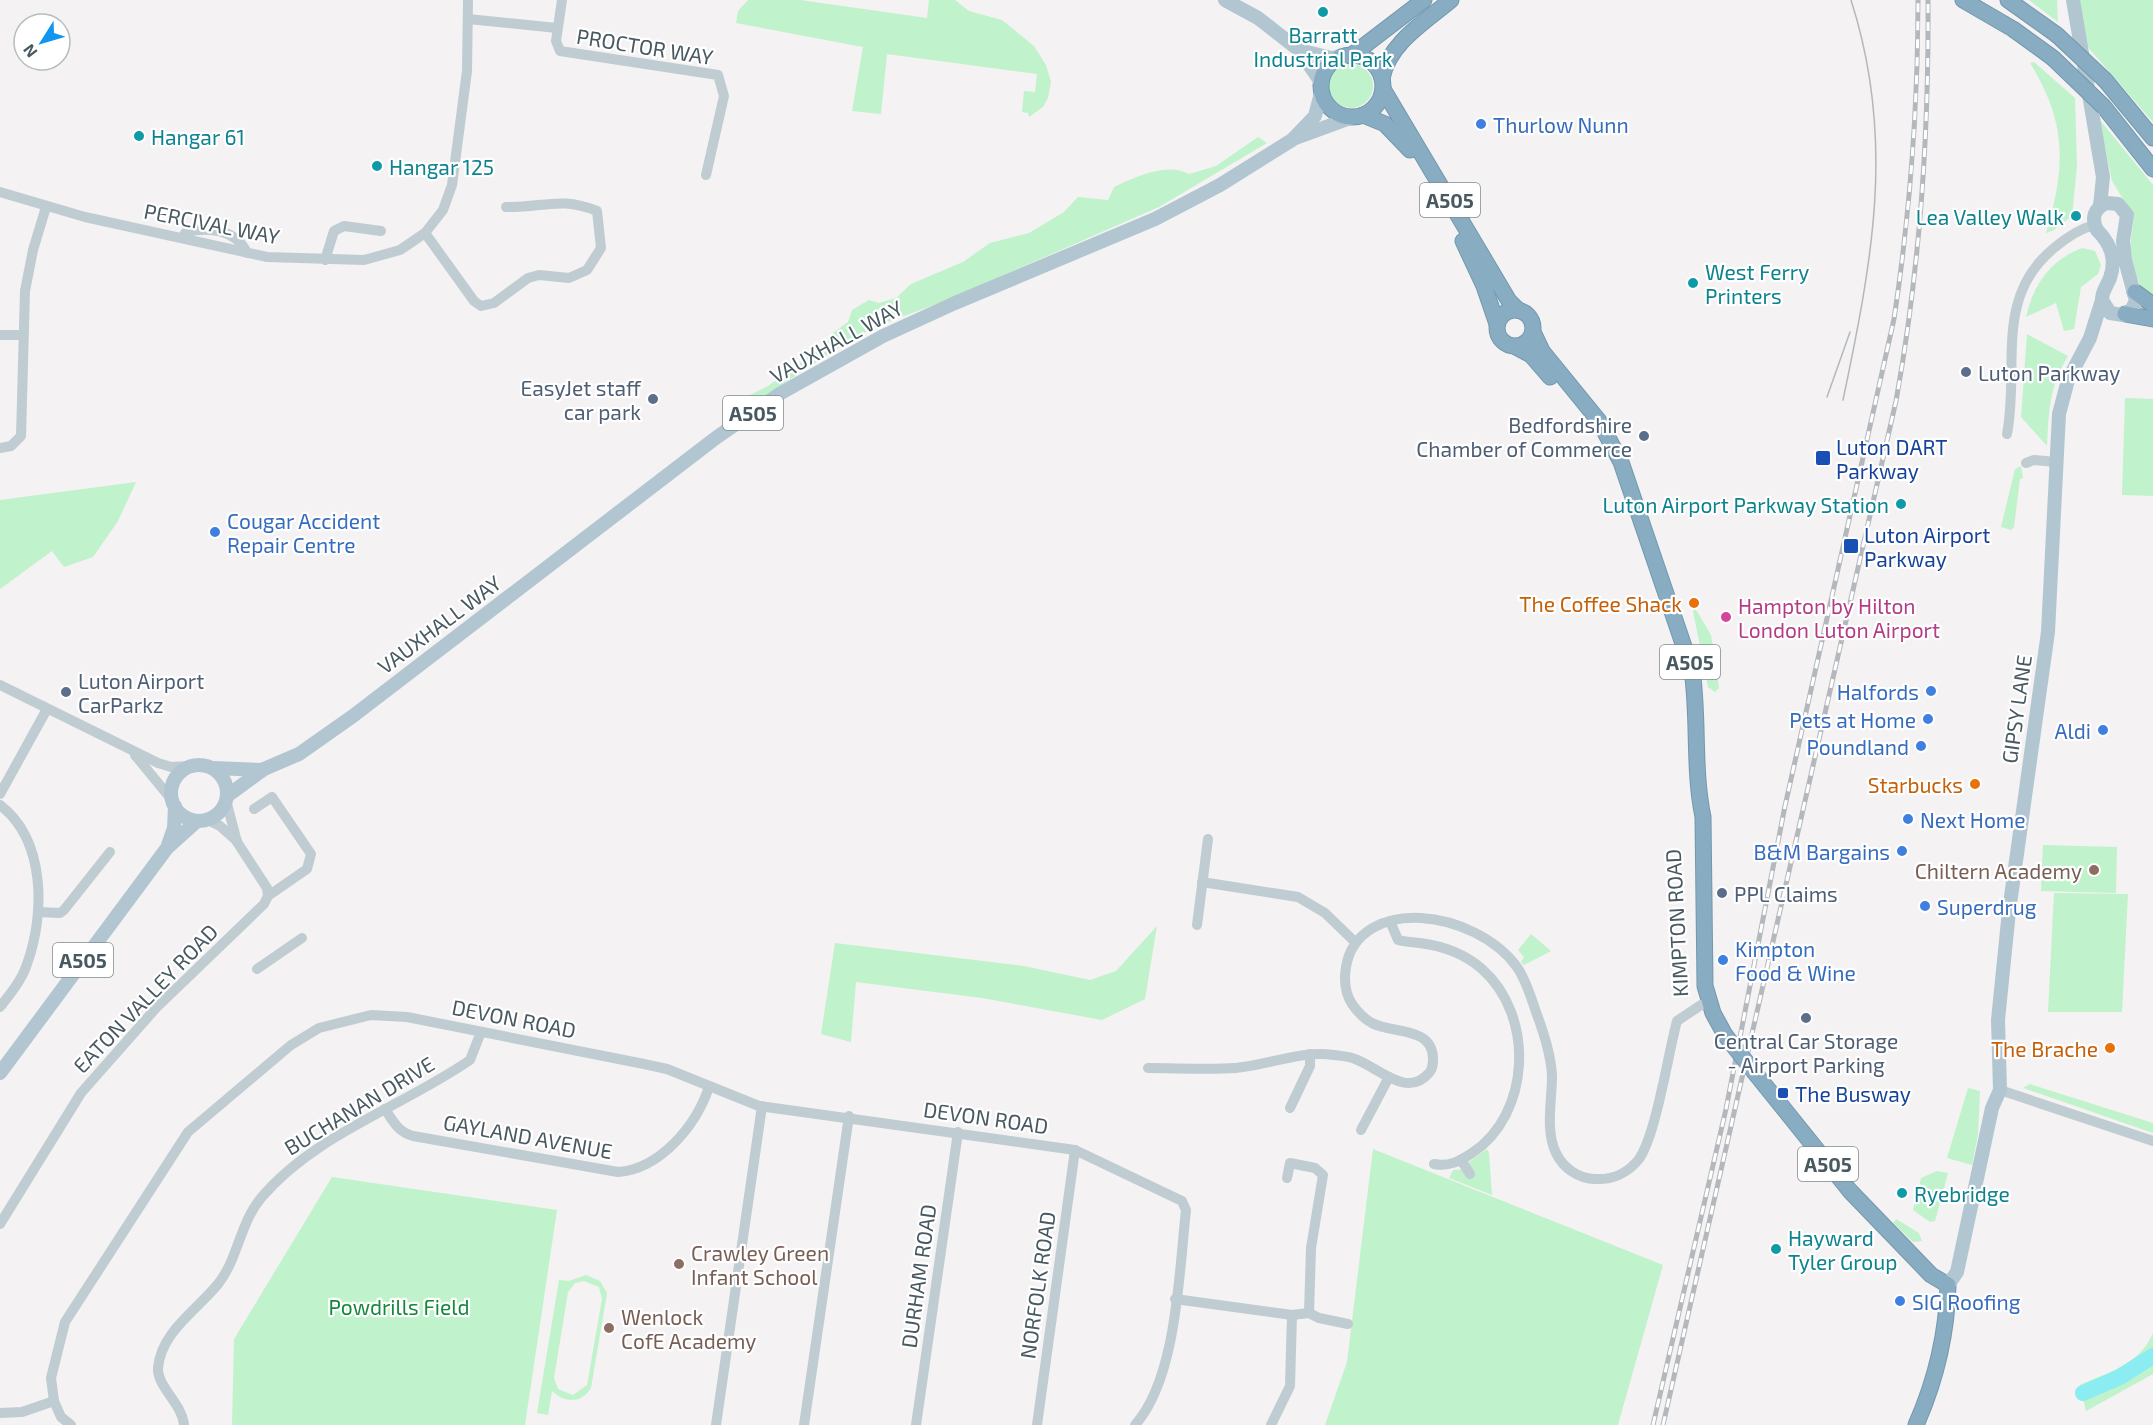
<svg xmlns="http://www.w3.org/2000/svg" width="2153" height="1425" viewBox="0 0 2153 1425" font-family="'Exo 2',sans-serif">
<rect width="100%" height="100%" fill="#f4f2f2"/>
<g fill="#c0f2cb" fill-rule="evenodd">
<polygon points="748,0 800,0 927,18 929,0 955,0 969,11 1002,20 1034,46 1046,65 1051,82 1048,98 1043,107 1029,117 1028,113 1022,112 1024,91 1035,92 1037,74 887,54 881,114 852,111 863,47 736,23 738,11"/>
<polygon points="2029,0 2057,0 2058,22"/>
<polygon points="2077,0 2153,0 2153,122 2086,45"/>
<path d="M2034 62 2075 98 2077 166 2072 216 2054 230 2046 233C2066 166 2067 123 2030 63Z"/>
<circle cx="1351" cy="86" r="22"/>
<polygon points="2099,119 2153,185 2153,298 2140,285 2134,271 2130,247 2134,217 2112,181"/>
<path d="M1258 137 1267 143 1159 207 942 302 877 326 852 339 735 415 737 405 746 397 768 386 824 346 833 333 848 322 852 310 869 300 879 303 896 298 911 284 963 262 990 243 1029 233 1064 212 1078 197 1108 200 1114 187C1136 177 1166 162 1189 174L1216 166Z"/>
<path d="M2082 248 2095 251 2101 265 2098 274 2081 287 2074 329 2064 331 2056 303 2026 317C2034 284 2049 261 2082 248Z"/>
<path d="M2027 334 2068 356C2049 387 2049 410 2047 446L2021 417Z"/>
<polygon points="2125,398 2153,399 2153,496 2122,495"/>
<polygon points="2021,466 2023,478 2020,479 2014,527 2011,530 2001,527 2015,469"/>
<polygon points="136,482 118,521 93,557 64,567 52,551 0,589 0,500"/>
<polygon points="1695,608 1711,635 1719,688 1715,692 1708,687 1693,611"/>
<polygon points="2043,845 2117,847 2116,893 2041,891"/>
<polygon points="2054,893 2128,894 2122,1012 2048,1012"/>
<polygon points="1157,926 1145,999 1102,1020 982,998 856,982 851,1042 821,1034 835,943 1024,966 1090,980 1116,971"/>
<polygon points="1531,934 1551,951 1524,965 1521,962 1524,957 1518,950"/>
<polygon points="2030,1084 2153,1123 2153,1133 2023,1088"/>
<polygon points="1968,1088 1980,1091 1978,1135 1972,1165 1947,1158"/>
<polygon points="1373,1149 1663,1265 1618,1425 1325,1425 1347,1362"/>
<polygon points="1487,1149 1489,1153 1492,1195 1449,1178 1453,1170 1470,1169 1469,1162"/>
<polygon points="1937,1171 1948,1173 1935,1221 1930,1222 1913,1210 1921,1178"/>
<polygon points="332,1177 557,1210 525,1425 232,1425 234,1339"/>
<polygon points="1896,1219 1919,1233 1922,1241 1913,1242 1893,1223"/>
<path d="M586 1275 600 1281 607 1293 591 1388C581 1404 565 1403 552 1391L548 1415 537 1413 559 1280 569 1281ZM584 1281 599 1287 602 1299 587 1385 573 1395 558 1389 554 1378 568 1292 575 1283Z"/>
<path d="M2153 1333V1374L2086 1411 2080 1385C2109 1372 2140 1364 2153 1333Z"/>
</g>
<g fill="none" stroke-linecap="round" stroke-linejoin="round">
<polyline stroke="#8becf1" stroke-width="16" points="2083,1393 2120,1377 2153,1356"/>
<defs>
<g id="highway">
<polyline points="1963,0 2013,29 2053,58"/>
<polyline points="2008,0 2057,35"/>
<polyline points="1352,55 1424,0"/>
<circle cx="1352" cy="86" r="31"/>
<path d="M1382 78C1389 43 1425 22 1451 0"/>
<polyline points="2105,80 2153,138"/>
<polyline points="1383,89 1509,301 1518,310"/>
<polyline points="2104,107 2153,169"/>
<polyline points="1363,115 1385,124 1410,150"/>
<polyline points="1463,241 1484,286 1497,324"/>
<polyline points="2135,292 2153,305"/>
<circle cx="1515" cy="328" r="18"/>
<polyline points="2125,314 2153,319"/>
<path d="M1533 332 1542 351 1599 421 1621 462 1692 670C1699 718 1693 769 1703 817L1705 986 1713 1013 1725 1035"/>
<polyline points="1516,347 1531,355 1550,377"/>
<path d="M1755 1073 1850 1191 1931 1275 1948 1285C1947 1333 1935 1382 1916 1425"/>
</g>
</defs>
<use href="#highway" stroke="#7398ae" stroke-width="17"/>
<g stroke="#bfccd2" stroke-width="10">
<polyline points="562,0 556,41 560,51 718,75 724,96 706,175"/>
<polyline points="468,19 557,28"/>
<polyline points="0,192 85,217 267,257 364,260 400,250 425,233 443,210 452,185 467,71 468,0"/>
<path d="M425 233 474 301 481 306 494 303 528 278 539 275 569 278 587 270 601 248 597 211C560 196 543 208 506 207"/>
<path d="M182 238 186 232C209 227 236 229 247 253"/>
<polyline points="325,260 334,231 344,226 381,231"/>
<polyline points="0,335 23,335"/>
<path d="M2007 434C2020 367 1993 298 2054 248 2066 238 2079 229 2094 225"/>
<polyline points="0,448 11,446 21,436 25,291 33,250 46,207"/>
<polyline points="2026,463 2034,460 2056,462"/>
<polyline points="0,685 158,763 171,767 190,766"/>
<polyline points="135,755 172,800"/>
<polyline points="0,794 47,709"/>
<polyline points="226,800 237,842 267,888 268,896"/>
<path d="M0 805C46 840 45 915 27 964 22 980 10 994 0 1007"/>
<polyline points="208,820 220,826 237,841"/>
<polyline points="1202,882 1298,897 1325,913 1355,942"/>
<polyline points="38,912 60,913 64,910 110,852"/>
<path d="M1390 921 1398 940C1405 942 1413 942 1420 943 1443 946 1465 954 1482 969 1535 1016 1531 1114 1472 1153 1460 1161 1449 1167 1434 1164"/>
<polyline points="1197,925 1208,839"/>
<polyline points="257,969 302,938"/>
<path d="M1148 1068C1177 1068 1207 1070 1236 1068 1269 1065 1301 1050 1334 1055 1341 1056 1348 1056 1355 1059 1378 1067 1407 1099 1429 1073 1433 1069 1433 1064 1433 1058 1432 1026 1392 1034 1372 1023 1364 1019 1357 1011 1352 1004 1345 993 1344 979 1346 967 1352 930 1387 916 1421 918 1456 920 1496 938 1517 967 1526 980 1531 997 1536 1012 1544 1033 1551 1054 1552 1076 1552 1101 1545 1130 1556 1153 1563 1168 1579 1179 1595 1179 1612 1180 1628 1173 1639 1159 1656 1135 1668 1054 1677 1021L1701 1005"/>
<polyline points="2000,1090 2153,1141"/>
<polyline points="1290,1108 1310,1066 1310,1054"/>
<path d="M385 1109C393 1121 398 1132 413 1136L618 1172C660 1169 696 1126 709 1087"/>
<polyline points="1361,1130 1389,1077"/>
<polyline points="1461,1160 1470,1174"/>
<polyline points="1287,1178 1290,1163 1315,1168 1323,1175 1311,1248 1309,1313"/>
<polyline points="0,1224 81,1093 156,1008 264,904 268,896 307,869 311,854 272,797 254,809"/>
<polyline points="1175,1299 1292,1315 1309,1313 1319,1318 1348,1324"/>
<polyline points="0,1413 22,1412 54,1401"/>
<path d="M71 1425 61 1417 54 1401 51 1378 65 1322 188 1132 291 1045 319 1028 371 1015 407 1017 644 1064 667 1069 759 1106 1075 1150 1182 1201 1186 1210C1179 1272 1177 1378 1135 1425"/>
<path d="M184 1425C182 1403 157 1387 158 1368 161 1332 197 1310 218 1284 238 1259 240 1223 261 1198 315 1134 402 1107 470 1060L481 1032"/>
<polyline points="716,1425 762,1106"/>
<polyline points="804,1425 849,1116"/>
<polyline points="916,1425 958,1132"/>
<polyline points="1037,1425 1075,1150"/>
<polyline points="1271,1425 1290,1386 1292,1315"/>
</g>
<g stroke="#b1c6d1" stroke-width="14">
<polyline points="1225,0 1258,18 1299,50 1321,82"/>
<polyline points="2073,0 2103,177 2100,206"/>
<polyline points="1299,50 1331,58 1341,57"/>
<polyline points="1293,139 1353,117"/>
<path d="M2107 203 2118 204 2127 215 2123 241 2125 260 2136 301 2132 309 2123 315 2110 313 2102 300C2102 291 2107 286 2110 278 2117 258 2110 243 2097 230 2091 218 2094 208 2107 203Z"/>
<circle cx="199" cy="793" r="28"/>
<polyline points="213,768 262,770"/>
<polyline points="227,796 264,769 299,754 353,716 717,437 781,393 883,336 955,303 1155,219 1220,185 1292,140 1315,116 1321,93"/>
<polyline points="168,845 174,828 175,806"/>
<polyline points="0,1073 167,848 197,821"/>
<polyline points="1948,1285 1957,1272 1992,1108 2000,1090 1998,1020 2009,911 2048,632 2059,414 2068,380 2090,338 2102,300"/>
</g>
<use href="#highway" stroke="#88adc2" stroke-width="15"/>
<g stroke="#b4b8bc" stroke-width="1.5">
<polyline points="1827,397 1850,332"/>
<path d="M1843 400C1872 261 1896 140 1851 0"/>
</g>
<defs>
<g id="rail">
<path d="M1653 1425 1726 1109 1785 806 1894 319C1910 213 1918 107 1918 0"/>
<path d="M1663 1425 1896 401C1920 268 1929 135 1928 0"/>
</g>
</defs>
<use href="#rail" stroke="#b4b8bc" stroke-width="5"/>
<use href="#rail" stroke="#fff" stroke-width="3" stroke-dasharray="9" stroke-linecap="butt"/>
<defs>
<g id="highway-bridge">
<polyline points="2057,35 2105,80"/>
<polyline points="2053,58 2104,107"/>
<polyline points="1725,1035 1755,1073"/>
</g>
</defs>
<use href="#highway-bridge" stroke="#7398ae" stroke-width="17" stroke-linecap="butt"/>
<use href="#highway-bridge" stroke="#88adc2" stroke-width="15"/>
</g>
<g fill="#0f9aa8" stroke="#fff" stroke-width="2">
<circle cx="1323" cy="12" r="6"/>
<circle cx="139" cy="136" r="6"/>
<circle cx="377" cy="166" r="6"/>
<circle cx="2076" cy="216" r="6"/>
<circle cx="1693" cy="283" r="6"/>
<circle cx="1901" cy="504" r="6"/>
<circle cx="1902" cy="1193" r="6"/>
<circle cx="1776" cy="1249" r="6"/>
</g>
<g fill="#3f7fe0" stroke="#fff" stroke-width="2">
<circle cx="1481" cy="124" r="6"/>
<circle cx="215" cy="532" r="6"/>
<circle cx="1931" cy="691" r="6"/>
<circle cx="1928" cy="719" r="6"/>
<circle cx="2103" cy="730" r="6"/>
<circle cx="1921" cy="746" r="6"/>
<circle cx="1908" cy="819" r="6"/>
<circle cx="1902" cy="851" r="6"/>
<circle cx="1925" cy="906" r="6"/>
<circle cx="1723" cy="960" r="6"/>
<circle cx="1900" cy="1301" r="6"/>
</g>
<g fill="#5c6f8a" stroke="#fff" stroke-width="2">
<circle cx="1966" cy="372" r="6"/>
<circle cx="653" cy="399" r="6"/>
<circle cx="1644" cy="436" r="6"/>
<circle cx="66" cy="692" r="6"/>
<circle cx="1722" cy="893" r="6"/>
<circle cx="1806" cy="1018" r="6"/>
</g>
<g fill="#1a4fb4" stroke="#fff" stroke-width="2">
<rect x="1815" y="450" width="16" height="16" rx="3"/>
<rect x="1843" y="538" width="16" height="16" rx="3"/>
<rect x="1777" y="1087" width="12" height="12" rx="3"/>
</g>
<g fill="#e8710a" stroke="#fff" stroke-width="2">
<circle cx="1694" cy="603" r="6"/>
<circle cx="1975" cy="784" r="6"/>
<circle cx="2110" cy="1048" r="6"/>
</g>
<circle fill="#d1479c" stroke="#fff" stroke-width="2" cx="1726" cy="617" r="6"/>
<g fill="#8d6e63" stroke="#fff" stroke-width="2">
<circle cx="2094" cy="870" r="6"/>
<circle cx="679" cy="1264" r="6"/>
<circle cx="609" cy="1328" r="6"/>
</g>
<g text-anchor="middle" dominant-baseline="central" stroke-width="4.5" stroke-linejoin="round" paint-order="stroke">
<g fill="#fff" stroke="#7f8b90" stroke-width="1.5">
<rect x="1420" y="183" width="60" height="34" rx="4.5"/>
<rect x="723" y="396" width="60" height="34" rx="4.5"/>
<rect x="1660" y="645" width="60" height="34" rx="4.5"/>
<rect x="53" y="943" width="60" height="34" rx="4.5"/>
<rect x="1798" y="1147" width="60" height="34" rx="4.5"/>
</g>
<g font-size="20" font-weight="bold" fill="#485961">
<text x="1450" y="200">A505</text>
<text x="753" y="413">A505</text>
<text x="1690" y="662">A505</text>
<text x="83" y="960">A505</text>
<text x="1828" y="1164">A505</text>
</g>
<g font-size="21" fill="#0d838f" stroke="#fff" text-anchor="start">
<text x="1323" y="34" text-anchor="middle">Barratt<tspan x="1323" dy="24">Industrial Park</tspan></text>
<text x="151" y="136">Hangar 61</text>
<text x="389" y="166">Hangar 125</text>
<text x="2064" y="216" text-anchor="end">Lea Valley Walk</text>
<text x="1705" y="271">West Ferry<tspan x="1705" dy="24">Printers</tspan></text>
<text x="1889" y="504" text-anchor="end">Luton Airport Parkway Station</text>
<text x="1914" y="1193">Ryebridge</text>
<text x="1788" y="1237">Hayward<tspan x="1788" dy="24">Tyler Group</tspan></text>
</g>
<g font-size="21" fill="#485961" stroke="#fff">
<text transform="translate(645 46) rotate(9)">PROCTOR WAY</text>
<text transform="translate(212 223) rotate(11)">PERCIVAL WAY</text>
<text transform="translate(836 341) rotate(-29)">VAUXHALL WAY</text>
<text transform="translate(439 624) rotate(-37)">VAUXHALL WAY</text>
<text transform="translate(2016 709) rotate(-82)">GIPSY LANE</text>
<text transform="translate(1676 923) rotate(-93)">KIMPTON ROAD</text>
<text transform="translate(145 998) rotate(-46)">EATON VALLEY ROAD</text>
<text transform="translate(514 1018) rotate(11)">DEVON ROAD</text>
<text transform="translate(359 1105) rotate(-31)">BUCHANAN DRIVE</text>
<text transform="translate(986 1117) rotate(8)">DEVON ROAD</text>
<text transform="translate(528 1136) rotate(10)">GAYLAND AVENUE</text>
<text transform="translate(918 1276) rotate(-82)">DURHAM ROAD</text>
<text transform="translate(1037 1285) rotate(-82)">NORFOLK ROAD</text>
</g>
<g font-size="21" fill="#366cbe" stroke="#fff" text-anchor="start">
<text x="1493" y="124">Thurlow Nunn</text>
<text x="227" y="520">Cougar Accident<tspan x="227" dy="24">Repair Centre</tspan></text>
<text x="1919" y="691" text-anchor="end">Halfords</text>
<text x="1916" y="719" text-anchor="end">Pets at Home</text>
<text x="2091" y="730" text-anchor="end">Aldi</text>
<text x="1909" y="746" text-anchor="end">Poundland</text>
<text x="1920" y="819">Next Home</text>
<text x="1890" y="851" text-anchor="end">B&amp;M Bargains</text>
<text x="1937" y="906">Superdrug</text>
<text x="1735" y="948">Kimpton<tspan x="1735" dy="24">Food &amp; Wine</tspan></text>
<text x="1912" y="1301">SIG Roofing</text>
</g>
<g font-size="21" fill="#4e5e75" stroke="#fff" text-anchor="start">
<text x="1978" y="372">Luton Parkway</text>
<text x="641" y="387" text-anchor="end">EasyJet staff<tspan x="641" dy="24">car park</tspan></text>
<text x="1632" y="424" text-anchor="end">Bedfordshire<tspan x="1632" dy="24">Chamber of Commerce</tspan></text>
<text x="78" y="680">Luton Airport<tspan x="78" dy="24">CarParkz</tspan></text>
<text x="1734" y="893">PPL Claims</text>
<text x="1806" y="1040" text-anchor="middle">Central Car Storage<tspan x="1806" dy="24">- Airport Parking</tspan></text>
</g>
<g font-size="21" fill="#164399" stroke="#fff" text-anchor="start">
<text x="1836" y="446">Luton DART<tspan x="1836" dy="24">Parkway</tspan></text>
<text x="1864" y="534">Luton Airport<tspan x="1864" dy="24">Parkway</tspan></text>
<text x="1795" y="1093">The Busway</text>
</g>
<g font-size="21" fill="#c56008" stroke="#fff" text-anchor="end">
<text x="1682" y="603">The Coffee Shack</text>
<text x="1963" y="784">Starbucks</text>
<text x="2098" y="1048">The Brache</text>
</g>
<g font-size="21" fill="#b23c85" stroke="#fff" text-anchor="start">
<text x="1738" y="605">Hampton by Hilton<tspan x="1738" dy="24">London Luton Airport</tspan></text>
</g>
<g font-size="21" fill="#785e54" stroke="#fff" text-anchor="start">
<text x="2082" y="870" text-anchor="end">Chiltern Academy</text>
<text x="691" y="1252">Crawley Green<tspan x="691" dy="24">Infant School</tspan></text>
<text x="621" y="1316">Wenlock<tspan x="621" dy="24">CofE Academy</tspan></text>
</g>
<g font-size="21" fill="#13883b" stroke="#fff">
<text x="399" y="1306">Powdrills Field</text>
</g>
</g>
<g transform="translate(42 42) rotate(233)"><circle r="28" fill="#ffffff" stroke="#b6bdc0" stroke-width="1.5"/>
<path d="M0-4.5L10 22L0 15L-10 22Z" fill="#1195ef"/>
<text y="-9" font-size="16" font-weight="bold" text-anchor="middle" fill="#485961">N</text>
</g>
</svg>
